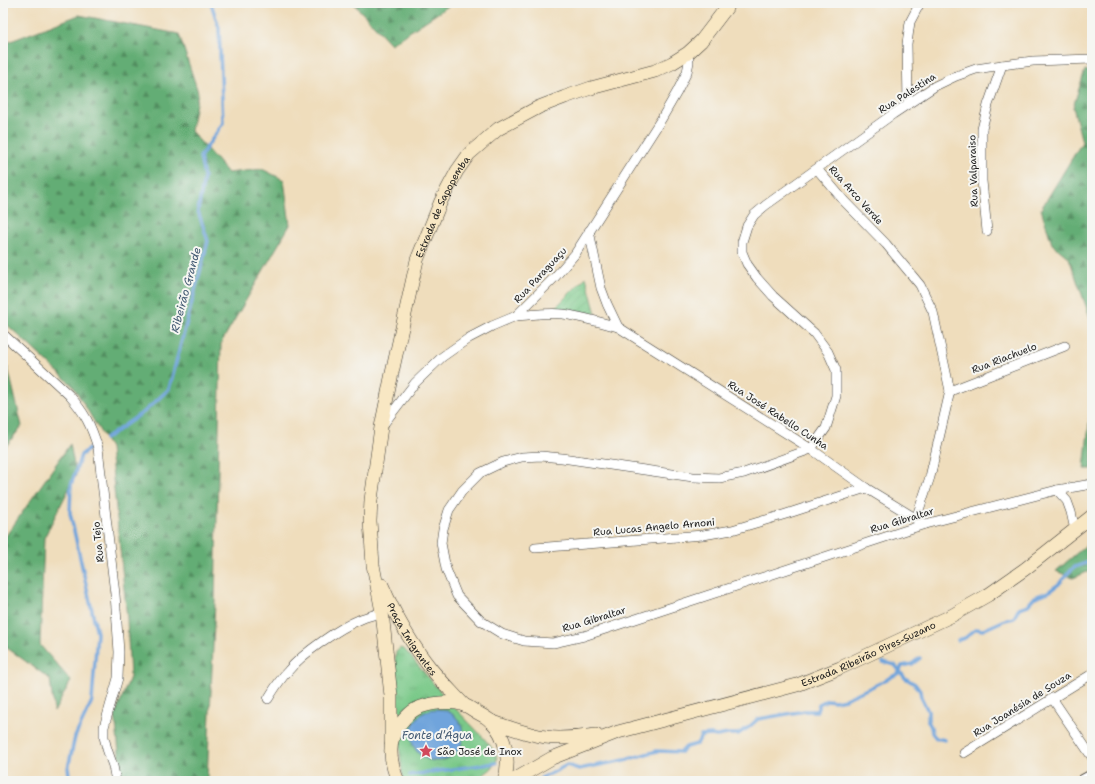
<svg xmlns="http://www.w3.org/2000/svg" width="1095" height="784" viewBox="0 0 1095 784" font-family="'Shantell Sans',sans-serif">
<defs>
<pattern id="forest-firs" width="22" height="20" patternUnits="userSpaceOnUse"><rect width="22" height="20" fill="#63ad75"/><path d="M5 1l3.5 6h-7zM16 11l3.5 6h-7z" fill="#518c5f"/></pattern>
<pattern id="park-tufts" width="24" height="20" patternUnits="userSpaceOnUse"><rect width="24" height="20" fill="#7ac989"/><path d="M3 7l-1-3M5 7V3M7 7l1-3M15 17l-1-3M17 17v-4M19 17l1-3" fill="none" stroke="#69ac76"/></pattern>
<pattern id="garden-furrows" width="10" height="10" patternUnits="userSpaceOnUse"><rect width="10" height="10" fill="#7ac989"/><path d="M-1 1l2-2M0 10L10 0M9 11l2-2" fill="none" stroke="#69ac76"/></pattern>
</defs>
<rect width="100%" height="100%" fill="#f6f6f2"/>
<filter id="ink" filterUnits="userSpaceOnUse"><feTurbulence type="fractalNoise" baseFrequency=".025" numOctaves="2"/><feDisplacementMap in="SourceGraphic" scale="8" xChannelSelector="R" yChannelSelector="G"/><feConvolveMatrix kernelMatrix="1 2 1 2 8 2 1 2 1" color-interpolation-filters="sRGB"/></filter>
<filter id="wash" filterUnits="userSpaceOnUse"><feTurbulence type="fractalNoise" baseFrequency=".012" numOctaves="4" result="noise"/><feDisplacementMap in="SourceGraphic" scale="16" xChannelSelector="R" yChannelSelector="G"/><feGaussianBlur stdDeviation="0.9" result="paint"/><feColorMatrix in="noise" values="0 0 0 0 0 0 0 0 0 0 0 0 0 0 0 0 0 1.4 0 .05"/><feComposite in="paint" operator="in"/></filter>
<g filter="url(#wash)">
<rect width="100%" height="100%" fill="#efddbc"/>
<g fill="url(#forest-firs)" stroke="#406448">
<polygon points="353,3 453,3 391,44"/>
<polygon points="79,15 179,34 198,92 191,131 228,173 262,169 284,180 290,225 221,343 215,602 207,780 202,781 122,781 115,715 130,677 127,619 110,448 73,386 3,321 3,44"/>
<polygon points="1085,70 1092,72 1092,323 1069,258 1052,244 1041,209 1082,142 1073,107"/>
<polygon points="3,364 8,368 22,426 3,450"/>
<polygon points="1092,395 1092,469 1084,469"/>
<polygon points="70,444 76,475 44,538 40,645 71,681 54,712 50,679 3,645 3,540"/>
<polygon points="1092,540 1092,570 1073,578 1056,571"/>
</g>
<polygon fill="url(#park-tufts)" stroke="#4b7252" points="400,648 405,650 451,704 482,736 496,753 497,760 491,769 475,781 403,781 397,724 395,660 396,652"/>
<polygon fill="url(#garden-furrows)" stroke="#4b7252" points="586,277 596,314 555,308"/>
<circle fill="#70a4dc" stroke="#46607c" cx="437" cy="735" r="26"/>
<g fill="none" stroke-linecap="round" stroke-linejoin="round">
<g stroke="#70a4dc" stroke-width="3.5">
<polyline points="105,439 145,411 169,389 208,241 198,211 204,177 200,157 223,123 219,28 211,3"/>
<polyline points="958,640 965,638 976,629 983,630 1005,620 1014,618 1019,608 1028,605 1035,597 1048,592 1059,584 1068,573 1075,567 1092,561"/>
<polyline points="883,662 895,665 905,678 915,684 920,691 921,697 928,711 928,721 931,727 932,733 936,738 945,740"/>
<polyline points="410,775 496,763"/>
<polyline points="541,778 552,773 567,765 579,769 625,760 657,751 681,752 686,747 697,744 701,736 711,735 717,736 728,734 738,734 749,727 758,719 805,711 817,711 819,704 827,700 835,701 845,699 878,684 899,673 902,666 912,664 920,658"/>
<polyline points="70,781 68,768 75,737 92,701 97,633 70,513 71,485 81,455 89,449"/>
</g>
</g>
</g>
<g filter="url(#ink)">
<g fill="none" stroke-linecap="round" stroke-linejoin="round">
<defs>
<g id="minor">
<polyline points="1092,59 1033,61 1002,65 976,69 956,76 935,86 893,114 766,205 754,215 747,226 742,242 742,252 747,264 757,278 773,296 814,333 828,352 836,370 836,396 826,428 811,449 744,473 719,478 693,477 562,458 541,456 522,457 503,462 480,473 462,491 449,510 443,529 441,543 446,569 457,596 481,621 502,634 524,641 553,643 584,636 925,524 1057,490 1092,484"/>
<polyline points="908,104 907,44 910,22 920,3"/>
<polyline points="817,169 845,202 886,244 920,285 933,312 950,391 930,477 916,519"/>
<polyline points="589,231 601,288 607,304 618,327"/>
<polyline points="987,231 982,181 982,129 988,105 1002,65"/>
<path d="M516 316C532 315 548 312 563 314 582 317 600 322 618 327L811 449 866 488 925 524"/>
<path d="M3 334 69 395C85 413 91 425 98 448L115 594 119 652 118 678 104 727V737L107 749 113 766 116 781"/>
<polyline points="950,391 1065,346"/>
<polyline points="382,426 415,383 442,357 469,338 492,326 516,316 555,277 575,254 662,118 677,92 687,72 689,62 688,53"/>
<polyline points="1057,490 1067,501 1071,512 1075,530"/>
<polyline points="535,548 703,535 732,530 786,514 866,488"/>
<polyline points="1052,698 1092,757"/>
<path d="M268 699C274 689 280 679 288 671 303 653 339 628 361 619 368 616 375 615 382 612"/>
<polyline points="964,753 1092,674"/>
</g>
<polyline id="tertiary" points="1083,781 1092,776"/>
<g id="secondary">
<path id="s1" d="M382 585C395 615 411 644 432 670 442 682 453 693 464 705"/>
<path d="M490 721C512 728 536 738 559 738 571 738 584 737 596 735"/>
<path id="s2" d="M391 742V696L382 612 373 565 370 521 371 500 381 427 392 373 417 260 441 201 457 171 469 154 498 129 539 107 565 97 591 88 655 71 672 63 688 53 701 41 730 3"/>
<path d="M398 781C390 762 386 740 401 723 405 718 410 712 416 709 428 703 452 700 464 705 469 707 473 710 478 713 482 715 487 718 491 721 506 736 511 761 504 781"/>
<path id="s3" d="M512 781 552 758 618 732 797 685 840 668 951 616 988 595 1025 569 1092 516"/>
</g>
</defs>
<use href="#minor" stroke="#3c3934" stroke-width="10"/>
<use href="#tertiary" stroke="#3c3934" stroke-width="14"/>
<use href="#secondary" stroke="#3c3934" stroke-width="14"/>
<use href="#minor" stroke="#fff" stroke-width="9"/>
<use href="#tertiary" stroke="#fff" stroke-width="12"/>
<use href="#secondary" stroke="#f8e7c3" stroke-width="13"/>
</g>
</g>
<defs>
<symbol id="sight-bare" viewBox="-9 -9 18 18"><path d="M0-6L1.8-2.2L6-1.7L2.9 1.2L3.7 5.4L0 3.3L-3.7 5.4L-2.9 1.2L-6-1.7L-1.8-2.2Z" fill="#d1495b" stroke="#f6f6f2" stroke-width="2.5" paint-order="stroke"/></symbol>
</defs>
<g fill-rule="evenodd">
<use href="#sight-bare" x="416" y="741" width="20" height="20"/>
</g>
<g text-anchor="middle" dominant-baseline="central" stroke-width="4" stroke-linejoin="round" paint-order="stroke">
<g font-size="10" fill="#1c1c1c" stroke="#f6f6f2">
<text transform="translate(907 93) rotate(-33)">Rua Palestina</text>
<text transform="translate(973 171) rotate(-92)">Rua Valparaiso</text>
<text transform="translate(856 195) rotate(48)">Rua Arco Verde</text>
<text stroke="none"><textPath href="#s2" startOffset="547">Estrada de Sapopemba</textPath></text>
<text transform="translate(540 275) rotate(-47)">Rua Paraguaçu</text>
<text transform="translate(1004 358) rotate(-21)">Rua Riachuelo</text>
<text transform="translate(778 415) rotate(33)">Rua José Rabello Cunha</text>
<text transform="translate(902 520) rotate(-17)">Rua Gibraltar</text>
<text transform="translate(654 527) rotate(-5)">Rua Lucas Angelo Arnoni</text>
<text transform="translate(98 542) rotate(-96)">Rua Tejo</text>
<text transform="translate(594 619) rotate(-17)">Rua Gibraltar</text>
<text stroke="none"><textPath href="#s1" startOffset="62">Praça Imigrantes</textPath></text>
<text stroke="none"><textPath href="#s3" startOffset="380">Estrada Ribeirão Pires-Suzano</textPath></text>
<text transform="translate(1022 704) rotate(-32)">Rua Joanésia de Souza</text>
</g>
<g font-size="10" fill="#1c1c1c" stroke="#f6f6f2" text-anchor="start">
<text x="437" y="751">São José de Inox</text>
</g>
<g font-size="11" font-style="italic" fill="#425972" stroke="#f6f6f2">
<text transform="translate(186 290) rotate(-75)">Ribeirão Grande</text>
<text x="437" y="735">Fonte d'Água</text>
</g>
</g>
<rect width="1095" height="784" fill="none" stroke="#f6f6f2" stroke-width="16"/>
</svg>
